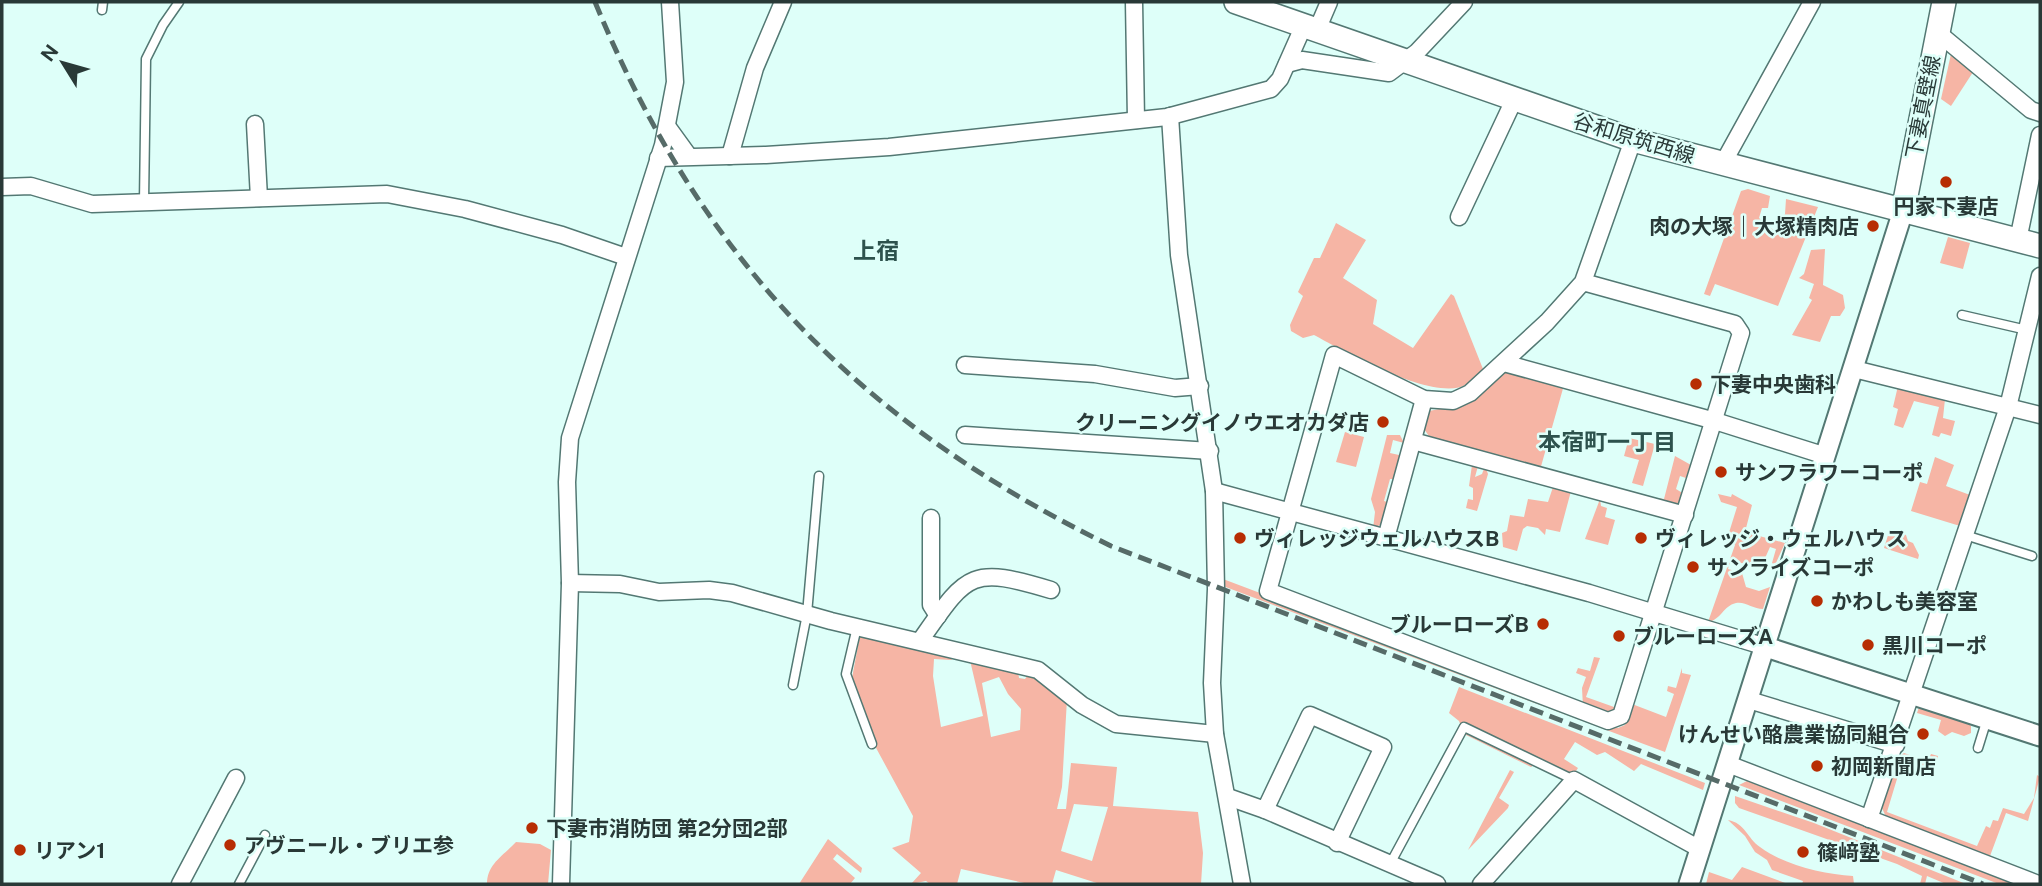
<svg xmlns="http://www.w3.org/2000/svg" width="2042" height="886" viewBox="0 0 2042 886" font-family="'Public Sans','Noto Sans JP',sans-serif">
<rect width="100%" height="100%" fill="#defff9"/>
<g fill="#f6b5a5" fill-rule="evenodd">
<polygon points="1951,54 1975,69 1951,106 1941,99"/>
<polygon points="1748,189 1770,196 1768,208 1762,208 1759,218 1776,232 1785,214 1786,199 1818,207 1778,306 1715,284 1710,296 1704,294 1741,191"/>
<path d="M1336 223 1366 240 1343 278 1377 300 1373 324 1413 348 1451 294 1454 296 1483 369C1478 373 1473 380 1467 384 1436 404 1344 351 1314 335L1303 338 1291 331 1290 325 1303 296 1298 292 1314 258H1320Z"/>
<polygon points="1948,237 1970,243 1963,269 1940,263"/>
<polygon points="1825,249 1823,285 1843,295 1845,308 1840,316 1831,316 1820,342 1792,335 1812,300 1809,298 1814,284 1799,278 1804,274 1811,250"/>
<polygon points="1514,370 1564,385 1540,470 1431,439 1424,429 1429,411 1460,405 1504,372"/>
<polygon points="1898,386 1945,399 1943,418 1955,421 1951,436 1941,433 1939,437 1932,435 1939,407 1914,401 1903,428 1894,425 1898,409 1893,407"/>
<polygon points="1345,432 1364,437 1356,467 1336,462"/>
<polygon points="1387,435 1400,435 1404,443 1393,440 1390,453 1399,455 1400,465 1395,479 1390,479 1384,501 1390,503 1385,522 1373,529 1375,512 1371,499"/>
<polygon points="1629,438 1655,444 1643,486 1632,483 1639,460 1624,456"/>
<polygon points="1675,456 1691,465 1689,479 1680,476 1676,489 1684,494 1685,501 1675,506 1657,502 1658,498 1664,499"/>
<polygon points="1935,457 1954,465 1946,486 1970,495 1960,526 1911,511 1920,482 1927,484"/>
<polygon points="1472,465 1478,466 1475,477 1482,474 1485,466 1488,474 1477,511 1466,508 1468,499 1473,500 1473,488 1469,486"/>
<polygon points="1553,487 1571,491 1560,532 1546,529 1545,535 1538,528 1527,526 1523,529 1517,551 1503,547 1502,533 1507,531 1510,515 1524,517 1528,499 1548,502"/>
<path d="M1718 494 1731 497 1732 494 1752 505 1745 532 1785 543 1775 565 1772 563 1776 549 1770 547 1762 565 1730 562 1728 569 1742 573 1746 587 1759 591 1770 587 1763 609C1753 609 1745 601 1736 603 1723 606 1721 620 1708 622L1735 545 1727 539 1737 507 1721 502Z"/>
<polygon points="1600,499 1601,506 1607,508 1605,517 1615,520 1608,545 1585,539"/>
<polygon points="1890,529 1906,535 1908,541 1913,543 1919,555 1918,559 1884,548"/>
<polygon points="1223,579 1618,728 1625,725 1632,704 1666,717 1674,694 1667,691 1668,686 1676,688 1682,668 1682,673 1691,675 1665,752 1223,586"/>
<path d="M860 635 955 657 951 660 934 659 933 676 941 727 983 716 969 656 1018 671 1019 678 1025 679 1030 672 1067 699 1062 787 1057 809H1066L1071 763 1117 767 1113 806 1198 812 1203 853 1201 884H1100L1056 870 1052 884H1029L961 869 957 884H930L926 881 911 884 921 873 892 848 909 842 913 816 875 746 877 745 852 678ZM999 677 1008 694 1021 709 1020 730 991 737 982 683ZM1074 804 1108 807 1092 861 1061 851Z"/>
<polygon points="1594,657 1600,658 1586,697 1614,707 1620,699 1617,711 1604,716 1583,707 1582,688 1586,677 1576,673 1578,668 1590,671"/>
<polygon points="1459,687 1705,783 1703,790 1641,764 1634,771 1605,752 1597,755 1575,742 1564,759 1578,768 1574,774 1540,761 1531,767 1464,734 1459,721 1449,713"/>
<polygon points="1919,707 1966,721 1971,726 1971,733 1964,736 1952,732 1945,736 1938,731 1941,720 1917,713"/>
<polygon points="1904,753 1928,761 1931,754 1938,756 1934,770 1903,759 1887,812 1977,846 1986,826 1990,828 1993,820 1998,821 2003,808 2024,814 2034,798 2037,775 2040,777 2028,821 2006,813 1990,856 1886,817 1882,808 1899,757"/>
<polygon points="1510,770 1514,772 1499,798 1509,805 1508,808 1468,850"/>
<polygon points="1749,780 2023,884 1999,884 1739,785"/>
<polygon points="1735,796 1814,823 1966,884 1946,884 1927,876 1925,884 1920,884 1922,876 1897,864 1739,808 1735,803"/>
<path d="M1728 820C1745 823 1747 838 1760 847 1784 865 1823 874 1853 876L1854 884H1802L1803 881 1772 870 1767 860 1755 852 1745 836Z"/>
<polygon points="828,839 862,868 861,873 837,854 833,859 855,878 850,884 799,884"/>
<path d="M516 842 540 844 551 850 548 884H487C487 864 503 856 516 842Z"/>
<polygon points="1742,867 1788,884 1706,884 1709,872 1732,880"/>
</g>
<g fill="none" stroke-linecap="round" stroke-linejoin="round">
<defs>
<g id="service">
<polyline points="102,10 103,2"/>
<polyline points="144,202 146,59 163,25 179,2"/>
<polyline points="1962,315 2027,330"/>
<polyline points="1965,535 2032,556"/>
<polyline points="857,627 846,674 872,744"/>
<polyline points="793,685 807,614 819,476"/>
<polyline points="1978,748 1987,719"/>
<polyline points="1390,864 1464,727 1574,780"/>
<polyline points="239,884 265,835"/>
</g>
<g id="minor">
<polyline points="1134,2 1136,120"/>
<polyline points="1317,30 1329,2"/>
<polyline points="1937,32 2031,110 2040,113"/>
<polyline points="1287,64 1302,60 1389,73 1417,52 1464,2"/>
<polyline points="1170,116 1179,255 1214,491 1216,589 1212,683 1215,734 1242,884"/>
<polyline points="255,124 259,198"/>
<polyline points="667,126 688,155"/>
<polyline points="730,156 755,68 783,2"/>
<polyline points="658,158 766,155 889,147 1167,117 1271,89 1280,79 1304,25"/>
<polyline points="1722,165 1812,2"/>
<polyline points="2,187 31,186 92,204 387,194 465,209 562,235 626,257"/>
<polyline points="1459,217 1514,100"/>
<polyline points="2018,240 2040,135"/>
<polyline points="1583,282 1735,324 1741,333 1621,716 1608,721 1268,591 1334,355 1424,399 1453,401 1470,393 1547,322 1583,282 1633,140"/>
<polyline points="1504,363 1715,421 1826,456"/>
<polyline points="965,365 1095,374 1175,388 1200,386"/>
<polyline points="1854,369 2040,415"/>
<polyline points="965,435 1210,451"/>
<polyline points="1413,441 1685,515"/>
<polyline points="1214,491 1589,593 1766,647"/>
<polyline points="931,518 931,605 938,616"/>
<polyline points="1386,538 1424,399"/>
<polyline points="570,583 620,584 659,592 709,590 732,593 831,621 1038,670 1082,705 1116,724 1215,734"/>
<path d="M920 641C967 574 969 565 1051 590"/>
<polyline points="1749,700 1896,745"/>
<polyline points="1728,764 2038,884"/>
<polyline points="1228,797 1265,810 1437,884"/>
<polyline points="1265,810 1310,715 1383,747 1337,843"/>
<polyline points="1869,819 2008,407 2040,276"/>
<polyline points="180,884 236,778"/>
<polyline points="561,884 570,583 567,482 570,438 663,145 675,82 670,2"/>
<polyline points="1481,884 1574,780 1700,849"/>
</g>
<g id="tertiary">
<polyline points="1766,647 2040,736"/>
<polyline points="1689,884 1903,211"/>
</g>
<g id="secondary">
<polyline points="1236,2 1633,140 2040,246"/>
<polyline points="1903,211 1944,2"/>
</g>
</defs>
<use href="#service" stroke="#537873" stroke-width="11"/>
<use href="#minor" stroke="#537873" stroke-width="19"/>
<use href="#tertiary" stroke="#537873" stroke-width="23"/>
<use href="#secondary" stroke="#537873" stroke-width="26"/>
<use href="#service" stroke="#fff" stroke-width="8"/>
<use href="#minor" stroke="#fff" stroke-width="16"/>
<use href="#tertiary" stroke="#fff" stroke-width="19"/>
<use href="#secondary" stroke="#fff" stroke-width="23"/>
<path stroke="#566b68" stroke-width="5" stroke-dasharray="14 7" stroke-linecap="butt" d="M595 2C702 262 860 423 1111 546L1983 884"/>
</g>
<g fill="#b72d03" stroke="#defff9" stroke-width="2.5">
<circle cx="1946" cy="182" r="7"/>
<circle cx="1873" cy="226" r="7"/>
<circle cx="1696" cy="384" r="7"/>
<circle cx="1383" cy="422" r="7"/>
<circle cx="1721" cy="472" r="7"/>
<circle cx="1240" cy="538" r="7"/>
<circle cx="1641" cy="538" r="7"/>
<circle cx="1693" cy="567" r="7"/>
<circle cx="1817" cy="601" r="7"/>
<circle cx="1543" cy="624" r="7"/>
<circle cx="1619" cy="636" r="7"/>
<circle cx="1868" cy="645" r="7"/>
<circle cx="1923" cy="734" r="7"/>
<circle cx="1817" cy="766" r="7"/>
<circle cx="532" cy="828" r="7"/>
<circle cx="230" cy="845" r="7"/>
<circle cx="20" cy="850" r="7"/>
<circle cx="1803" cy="852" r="7"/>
</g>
<g text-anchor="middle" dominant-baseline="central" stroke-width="5" stroke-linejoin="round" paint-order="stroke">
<g font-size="21" fill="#293937" stroke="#defff9">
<text transform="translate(1923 107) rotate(-79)">下妻真壁線</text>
<text transform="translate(1634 138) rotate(17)">谷和原筑西線</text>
</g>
<g font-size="21" font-weight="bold" fill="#293937" stroke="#defff9" text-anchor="start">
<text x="1946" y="206" text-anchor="middle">円家下妻店</text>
<text x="1859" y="226" text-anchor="end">肉の大塚｜大塚精肉店</text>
<text x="1710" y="384">下妻中央歯科</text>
<text x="1369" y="422" text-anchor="end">クリーニングイノウエオカダ店</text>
<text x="1735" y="472">サンフラワーコーポ</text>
<text x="1254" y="538">ヴィレッジウェルハウスB</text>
<text x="1655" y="538">ヴィレッジ・ウェルハウス</text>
<text x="1707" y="567">サンライズコーポ</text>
<text x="1831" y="601">かわしも美容室</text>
<text x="1529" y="624" text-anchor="end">ブルーローズB</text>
<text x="1633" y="636">ブルーローズA</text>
<text x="1882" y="645">黒川コーポ</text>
<text x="1909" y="734" text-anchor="end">けんせい酪農業協同組合</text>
<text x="1831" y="766">初岡新聞店</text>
<text x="546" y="828">下妻市消防団 第2分団2部</text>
<text x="244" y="845">アヴニール・ブリエ参</text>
<text x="34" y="850">リアン1</text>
<text x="1817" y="852">篠﨑塾</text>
</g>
<g font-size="23" font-weight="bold" fill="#2d524d" stroke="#defff9">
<text x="876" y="250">上宿</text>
<text x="1607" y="441">本宿町一丁目</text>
</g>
</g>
<rect width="2042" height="886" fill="none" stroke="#293937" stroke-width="7"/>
<g transform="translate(63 63) rotate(307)" stroke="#defff9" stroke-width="5" paint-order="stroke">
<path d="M0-5L12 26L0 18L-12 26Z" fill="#293937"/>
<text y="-10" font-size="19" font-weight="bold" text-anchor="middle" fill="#293937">N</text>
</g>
</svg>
